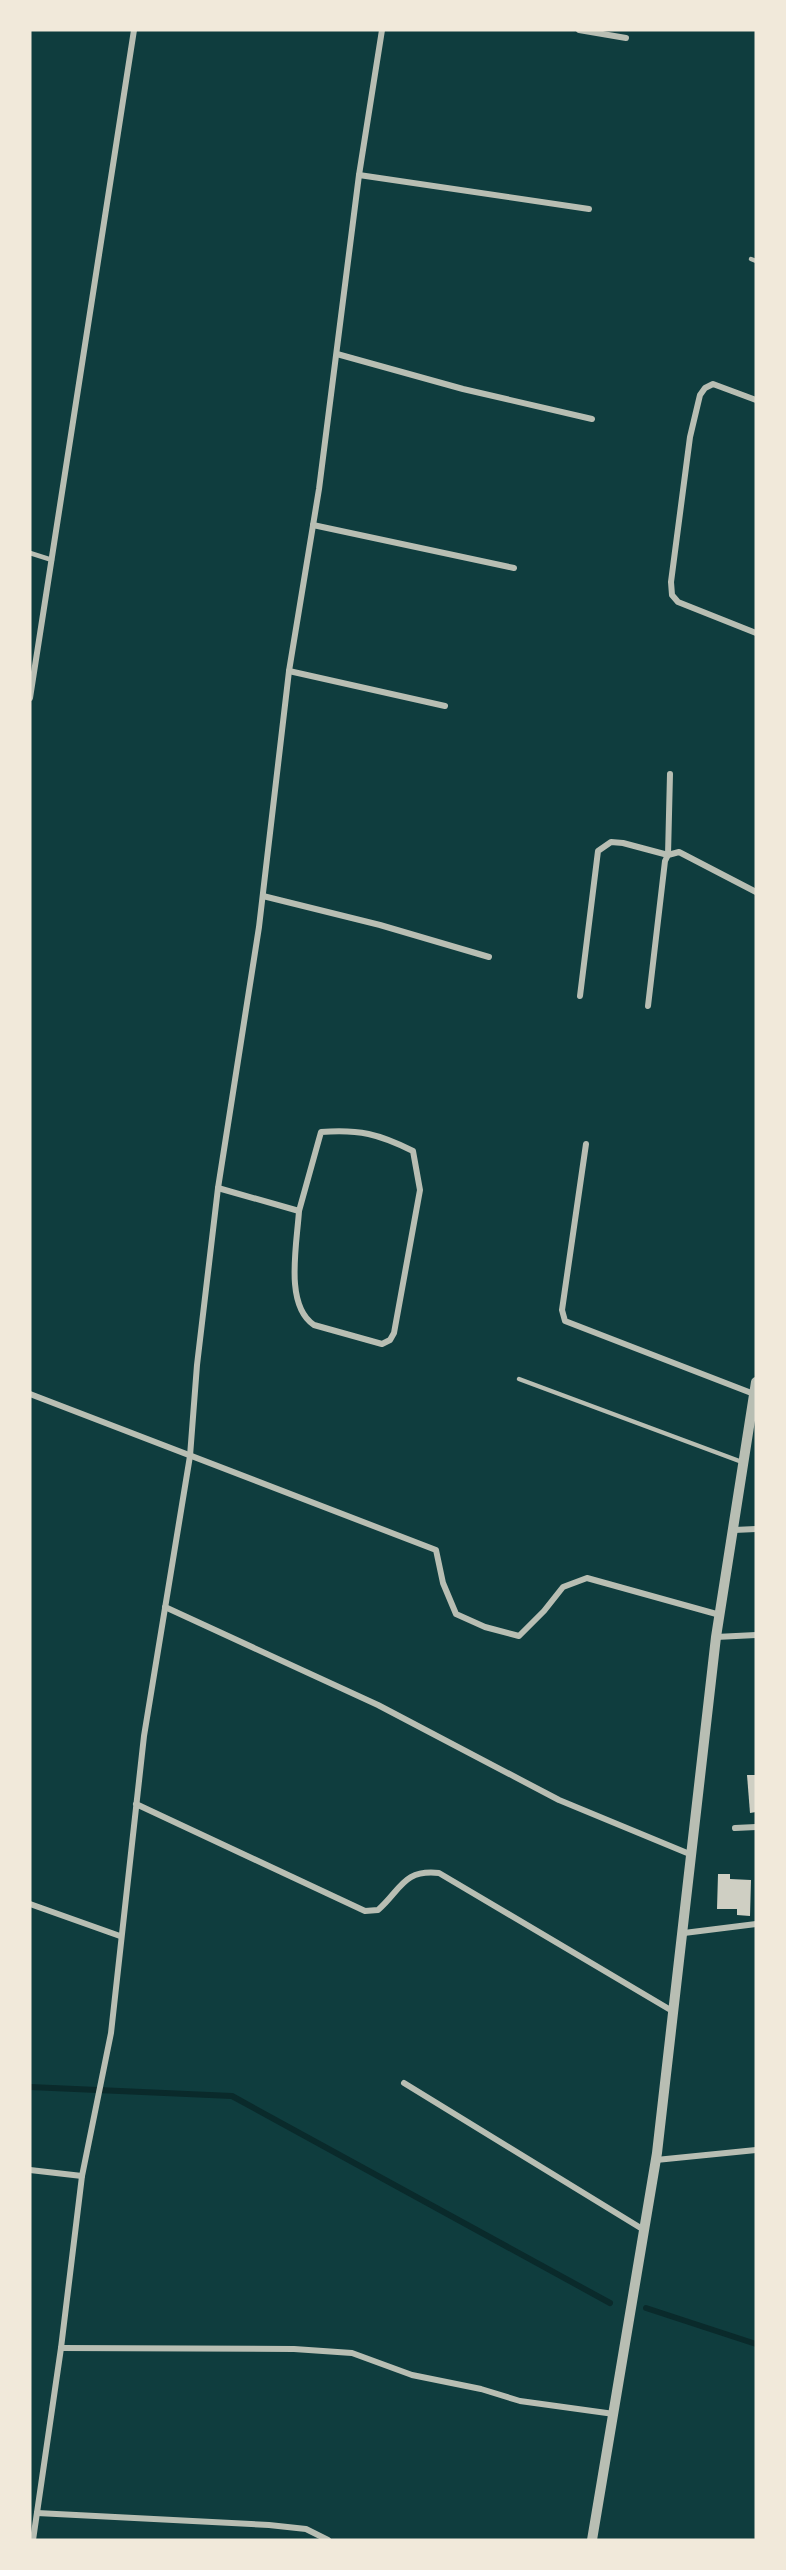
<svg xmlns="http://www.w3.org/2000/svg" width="786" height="2570" viewBox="0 0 786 2570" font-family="Quicksand,sans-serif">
<rect width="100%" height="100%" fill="#0f3d3e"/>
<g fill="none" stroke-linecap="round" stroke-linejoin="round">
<g stroke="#0a2a2b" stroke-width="6">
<polyline points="30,2087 232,2096 610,2303"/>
<polyline points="646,2308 756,2344"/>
</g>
</g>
<g fill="#cfcfc3">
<polygon points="747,1775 756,1775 756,1812 750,1813"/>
<polygon points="718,1874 730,1874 730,1879 751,1880 750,1916 737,1915 737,1909 717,1909"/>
</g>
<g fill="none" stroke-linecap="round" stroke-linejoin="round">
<g stroke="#b8beb3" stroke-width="4.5">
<polyline points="751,259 756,261"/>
<polyline points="30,553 52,560"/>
<polyline points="519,1379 742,1462"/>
</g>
<g stroke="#b8beb3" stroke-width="6">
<polyline points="579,30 626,38"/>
<polyline points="359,175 589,209"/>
<polyline points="337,354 463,389 592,419"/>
<polyline points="756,400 713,384 705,388 700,395 690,437 671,582 672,595 678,602 756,633"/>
<polyline points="313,525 514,568"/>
<polyline points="289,671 445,706"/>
<polyline points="30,698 134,30"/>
<polyline points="263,896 380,925 489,957"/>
<polyline points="580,996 598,851 611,842 623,843 668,855 670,774"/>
<polyline points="648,1006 665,861 668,855 679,852 756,892"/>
<polyline points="586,1144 562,1310 565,1321 754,1394"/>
<path d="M218 1188 299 1211 321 1132C359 1129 379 1134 413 1151L420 1190 394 1333 390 1340 382 1344 314 1325C284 1305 297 1244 299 1211"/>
<polyline points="30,1394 436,1550 443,1583 456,1614 485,1627 519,1636 544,1611 563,1587 587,1578 720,1615"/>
<polyline points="734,1530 756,1529"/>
<polyline points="165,1607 378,1705 559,1800 692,1855"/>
<polyline points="716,1637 756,1635"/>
<path d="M136 1804 365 1911 378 1910C401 1890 403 1869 439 1873L674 2012"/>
<polyline points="735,1828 756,1827"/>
<polyline points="30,1904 120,1936"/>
<polyline points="684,1933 756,1924"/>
<polyline points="404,2083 644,2230"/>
<polyline points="656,2160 756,2150"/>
<polyline points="30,2170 82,2176"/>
<polyline points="61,2348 294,2349 352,2353 412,2375 481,2389 520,2401 614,2414"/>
<polyline points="37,2513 269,2525 306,2529 328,2540"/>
<polyline points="33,2540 61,2348 82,2176 111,2033 144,1736 190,1456 197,1365 218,1188 259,927 289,671 319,489 359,175 382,30"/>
</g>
<polyline stroke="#b8beb3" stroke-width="10" points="592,2540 657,2153 716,1637 756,1382"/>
</g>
<rect width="786" height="2570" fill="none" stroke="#f1e9da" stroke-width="63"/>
</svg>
